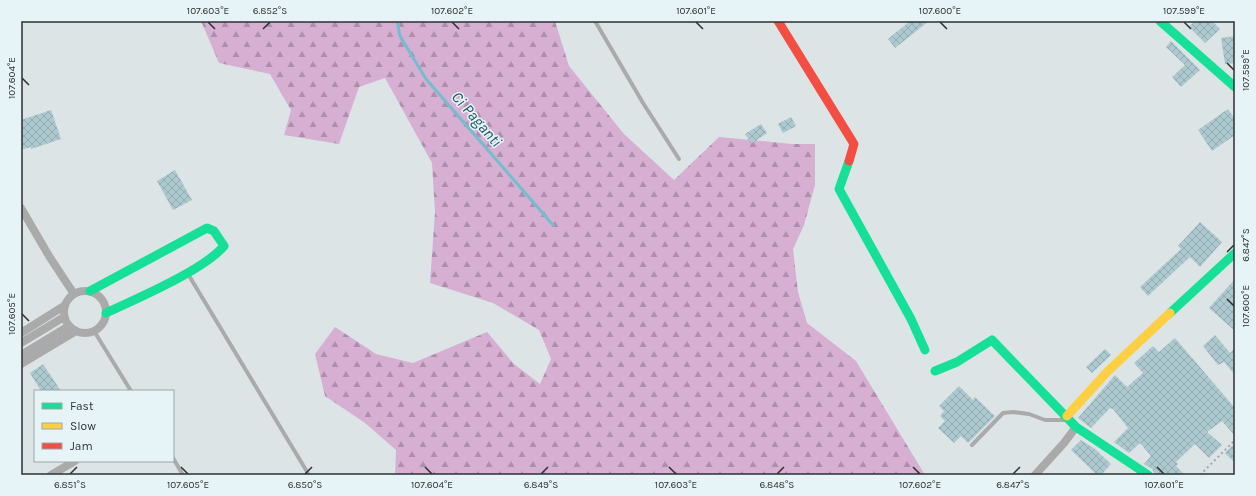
<svg xmlns="http://www.w3.org/2000/svg" width="1256" height="496" viewBox="0 0 1256 496" font-family="Karla,sans-serif">
<defs>
<pattern id="forest-firs" width="22" height="20" patternUnits="userSpaceOnUse"><rect width="22" height="20" fill="#d6afd2"/><path d="M5 1l3.5 6h-7zM16 11l3.5 6h-7z" fill="#ae8fab"/></pattern>
<pattern id="building-cross-hatch" width="8" height="8" patternUnits="userSpaceOnUse"><rect width="8" height="8" fill="#abc9cf"/><path d="M0 0l8 8M0 8l8-8" fill="none" stroke="#93adb2"/></pattern>
</defs>
<rect width="100%" height="100%" fill="#dde4e6"/>
<polygon fill="url(#forest-firs)" points="201,21 555,21 569,66 624,134 674,180 719,137 792,144 815,144 815,185 804,225 793,249 798,292 807,323 856,361 925,475 395,475 396,450 365,423 325,396 315,354 335,327 376,354 413,363 487,332 514,364 540,384 551,359 539,330 493,303 430,283 435,212 432,163 385,78 359,87 339,144 284,135 291,110 270,74 219,63"/>
<g fill="none" stroke-linecap="round" stroke-linejoin="round">
<g stroke="#73bece" stroke-width="3">
<polyline points="309,21 317,21"/>
<polyline points="397,21 400,36 426,79 553,225"/>
</g>
</g>
<g fill="url(#building-cross-hatch)">
<polygon points="910,21 929,21 895,48 888,39"/>
<polygon points="1195,21 1212,21 1220,29 1205,43 1189,27"/>
<polygon points="1235,36 1235,63 1225,64 1221,38"/>
<polygon points="1171,41 1200,70 1181,87 1172,77 1185,65 1166,47"/>
<polygon points="1228,109 1235,119 1235,135 1212,151 1198,130"/>
<polygon points="51,110 61,139 31,149 31,147 21,150 21,120"/>
<polygon points="791,117 796,126 783,133 778,124"/>
<polygon points="761,124 767,133 751,144 745,134"/>
<polygon points="175,170 192,200 173,210 157,181"/>
<polygon points="1200,222 1222,242 1200,267 1190,257 1148,296 1140,287 1181,249 1178,246"/>
<polygon points="1235,279 1235,331 1209,308"/>
<polygon points="1215,335 1230,353 1235,348 1235,375 1224,362 1218,365 1203,346"/>
<polygon points="1175,338 1235,408 1235,436 1222,421 1207,432 1222,445 1209,458 1195,444 1176,462 1178,464 1176,466 1185,475 1155,475 1152,469 1144,464 1151,456 1140,443 1129,453 1114,442 1128,428 1113,409 1110,408 1091,428 1078,418 1115,375 1127,387 1143,373 1134,363 1153,346 1159,352"/>
<polygon points="1105,349 1111,355 1092,373 1086,367"/>
<polygon points="43,364 61,391 41,391 30,373"/>
<polygon points="959,386 973,400 975,397 995,416 968,443 961,436 954,443 938,428 945,421 940,416 944,411 939,406"/>
<polygon points="1081,440 1095,449 1111,464 1101,475 1097,475 1071,450"/>
<polygon points="1235,443 1235,463 1225,453"/>
</g>
<g fill="none" stroke-linecap="round" stroke-linejoin="round">
<polyline stroke="#a4a6a7" stroke-width="2" stroke-dasharray="2 3" stroke-linecap="butt" points="1200,475 1235,440"/>
<g stroke="#aaaaab" stroke-width="4">
<polyline points="595,21 643,103 679,159"/>
<polyline points="188,274 309,475"/>
<polyline points="94,331 131,391"/>
<polyline points="972,445 1003,413 1013,412 1029,414 1045,420 1066,420"/>
<polyline points="173,458 183,475"/>
</g>
<g stroke="#aaaaab" stroke-width="8">
<polyline points="21,208 49,256 74,294"/>
<circle cx="85" cy="312" r="21"/>
<polyline points="21,333 64,306"/>
<polyline points="21,343 64,317"/>
<polyline points="21,355 69,326"/>
<polyline points="21,364 76,331"/>
<polyline points="51,475 75,461"/>
<polyline points="1035,475 1064,443 1076,427"/>
</g>
<g stroke="#16e098" stroke-width="9">
<polyline points="1160,21 1235,87"/>
<polyline points="849,161 839,189 911,319 925,350"/>
<path d="M90 291 207 228 214 231 224 246C204 270 136 299 106 313"/>
<polyline points="1170,313 1235,253"/>
<polyline points="935,371 957,362 992,340 1076,427 1148,475"/>
</g>
<polyline stroke="#ffcf43" stroke-width="9" points="1067,416 1108,371 1170,313"/>
<polyline stroke="#f24e42" stroke-width="9" points="778,21 854,144 849,161"/>
</g>
<path fill="none" stroke="#2c3132" stroke-width="1.5" d="M208 22 215 29M452 22 459 29M696 22 703 29M940 22 947 29M1184 22 1191 29M263 29 270 22M1227 63 1234 70M22 78 29 85M1227 252 1234 245M1227 299 1234 306M22 314 29 321M181 467 188 474M425 467 432 474M669 467 676 474M913 467 920 474M1157 467 1164 474M70 474 77 467M305 474 312 467M541 474 548 467M777 474 784 467M1013 474 1020 467"/>
<g text-anchor="middle" dominant-baseline="central" stroke-width="3" stroke-linejoin="round" paint-order="stroke">
<g font-size="16" font-style="italic" fill="#1c5561" stroke="#e7f4f7">
<text transform="translate(477 119) rotate(49)">Ci Paganti</text>
</g>
</g>
<rect width="1256" height="496" fill="none" stroke="#e7f4f7" stroke-width="44"/>
<rect x="34" y="390" width="140" height="72" fill="#e7f4f7" stroke="#9ca6a8"/>
<rect x="42" y="403" width="20" height="6" fill="#16e098" stroke="#9ca6a8"/>
<text x="70" y="410" font-size="12" fill="#2c3132">Fast</text>
<rect x="42" y="423" width="20" height="6" fill="#ffcf43" stroke="#9ca6a8"/>
<text x="70" y="430" font-size="12" fill="#2c3132">Slow</text>
<rect x="42" y="443" width="20" height="6" fill="#f24e42" stroke="#9ca6a8"/>
<text x="70" y="450" font-size="12" fill="#2c3132">Jam</text>
<rect x="22" y="22" width="1212" height="452" fill="none" stroke="#2c3132" stroke-width="1.5"/>
<g font-size="10" text-anchor="middle" fill="#2c3132">
<text x="208" y="14">107.603°E</text>
<text x="270" y="14">6.852°S</text>
<text x="452" y="14">107.602°E</text>
<text x="696" y="14">107.601°E</text>
<text x="940" y="14">107.600°E</text>
<text x="1184" y="14">107.599°E</text>
<text transform="translate(1245 70) rotate(-90)" y="4">107.599°E</text>
<text transform="translate(11 78) rotate(-90)" y="4">107.604°E</text>
<text transform="translate(1245 245) rotate(-90)" y="4">6.847°S</text>
<text transform="translate(1245 306) rotate(-90)" y="4">107.600°E</text>
<text transform="translate(11 314) rotate(-90)" y="4">107.605°E</text>
<text x="70" y="488">6.851°S</text>
<text x="188" y="488">107.605°E</text>
<text x="305" y="488">6.850°S</text>
<text x="432" y="488">107.604°E</text>
<text x="541" y="488">6.849°S</text>
<text x="676" y="488">107.603°E</text>
<text x="777" y="488">6.848°S</text>
<text x="920" y="488">107.602°E</text>
<text x="1013" y="488">6.847°S</text>
<text x="1164" y="488">107.601°E</text>
</g>
</svg>
